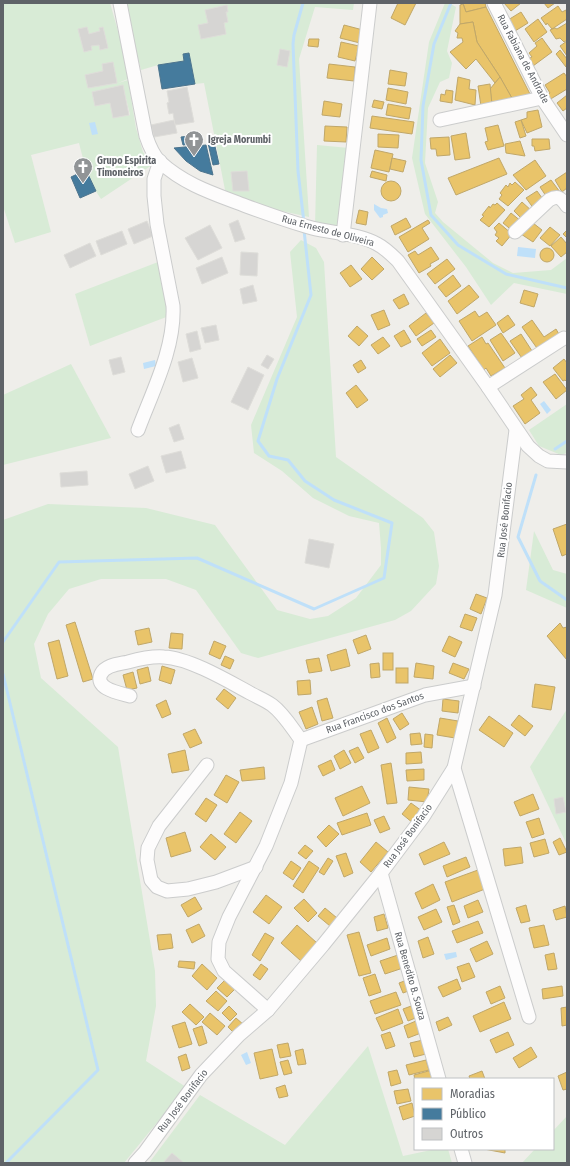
<svg xmlns="http://www.w3.org/2000/svg" width="570" height="1166" viewBox="0 0 570 1166" font-family="'Fira Sans Condensed',sans-serif">
<rect width="100%" height="100%" fill="#efeeea"/>
<g fill="#d8ebd6" fill-rule="evenodd">
<path d="M3 3H110L122 45 128 79 118 83 128 80 136 128 143 152 152 165 101 199C89 182 84 163 79 143L31 155 51 232 15 243 3 206ZM103 27 108 48 100 50 99 45 91 46 92 50 84 52 78 29 89 34 100 31 99 28ZM113 62 117 83 88 88 85 75 103 71 102 64ZM123 86 130 115 113 118 110 103 95 106 92 92Z"/>
<polygon points="124,3 354,3 353,10 315,7 299,59 309,217 268,208 226,195 204,83 195,84 189,53 183,54 184,61 158,65 141,70"/>
<polygon points="445,3 449,3 456,7 447,51 452,63 449,78 440,82 428,108 425,163 438,202 435,213 443,222 493,263 513,273 551,270 567,258 567,294 514,283 491,305 466,267 425,214 412,158 429,42"/>
<polygon points="317,145 349,148 341,231 315,226"/>
<polygon points="301,240 316,248 324,262 336,457 423,518 434,532 439,566 436,584 411,611 395,620 258,658 241,653 196,590 166,579 101,579 69,589 48,614 34,644 41,678 118,747 155,971 156,1006 146,1061 186,1087 124,1163 3,1163 3,520 48,504 146,508 215,525 277,610 310,619 328,616 356,598 381,565 381,548 379,523 349,516 313,498 282,471 254,453 251,425 297,317 290,252"/>
<polygon points="158,262 169,316 90,346 75,294"/>
<polygon points="71,364 111,438 3,465 3,395"/>
<polygon points="567,404 567,453 561,455 539,446 529,430"/>
<polygon points="534,531 553,570 567,574 567,608 526,590"/>
<polygon points="567,709 567,845 530,767"/>
<polygon points="368,1046 403,1156 436,1149 448,1149 452,1163 149,1163 200,1095 285,1145"/>
<polygon points="567,1116 567,1163 522,1163 535,1149 553,1149 553,1131"/>
</g>
<g fill="#bfe0f9">
<polygon points="95,122 98,134 92,135 89,123"/>
<polygon points="374,204 381,208 387,209 388,213 383,215 383,217 380,218 374,210"/>
<polygon points="518,247 536,249 535,258 517,256"/>
<polygon points="155,360 156,366 144,369 143,363"/>
<polygon points="544,401 551,410 547,414 540,404"/>
<polygon points="456,952 457,957 446,960 444,954"/>
<polygon points="247,1052 251,1063 246,1065 241,1055"/>
</g>
<g fill="#e9c46a" stroke="#c0a769">
<polygon points="398,3 416,3 405,25 391,18"/>
<polygon points="463,3 485,3 486,7 466,12"/>
<polygon points="504,3 521,3 511,11"/>
<polygon points="544,3 555,3 548,8"/>
<polygon points="463,4 466,12 486,7 531,96 513,100 500,77 477,42 473,22 460,24 460,5"/>
<polygon points="558,6 562,12 566,10 567,19 552,29 547,23 546,25 541,18"/>
<polygon points="521,12 528,23 515,31 508,20"/>
<polygon points="538,19 547,32 534,42 525,29"/>
<polygon points="473,22 477,42 500,77 495,83 476,59 466,69 450,52 463,42 462,38 457,38 458,33 455,31 460,24"/>
<polygon points="567,23 567,40 564,42 560,38 556,39 550,30 555,28 557,29"/>
<polygon points="344,25 363,30 360,43 340,38"/>
<polygon points="542,38 552,52 533,66 528,59 532,57 529,53 537,46 535,43"/>
<polygon points="309,39 319,39 318,47 308,46"/>
<polygon points="567,41 567,56 560,46"/>
<polygon points="341,42 359,46 355,61 338,57"/>
<polygon points="560,50 567,59 566,67 556,54"/>
<polygon points="329,64 355,67 354,81 327,78"/>
<polygon points="390,70 407,73 405,86 388,84"/>
<polygon points="564,73 567,77 567,89 549,100 546,96 550,93 545,85"/>
<polygon points="458,77 470,80 469,89 476,90 475,105 455,100"/>
<polygon points="500,77 513,100 492,105 490,89"/>
<polygon points="490,84 492,105 481,106 478,86"/>
<polygon points="388,88 408,92 406,104 386,100"/>
<polygon points="446,90 453,91 452,103 440,101 441,94 445,95"/>
<polygon points="567,95 567,108 563,111 557,103"/>
<polygon points="374,100 384,102 382,109 372,107"/>
<polygon points="324,101 342,104 340,117 322,115"/>
<polygon points="388,104 411,108 409,119 386,115"/>
<polygon points="538,110 542,127 527,133 521,120 527,118 527,112"/>
<polygon points="372,116 414,122 412,134 370,128"/>
<polygon points="521,120 526,136 520,138 515,122"/>
<polygon points="498,125 504,146 488,150 485,142 488,141 485,128"/>
<polygon points="325,126 347,127 346,142 324,141"/>
<polygon points="466,133 470,158 455,160 451,136"/>
<polygon points="378,134 399,135 398,148 378,147"/>
<polygon points="449,137 450,155 437,156 436,149 431,149 430,138"/>
<polygon points="532,139 549,139 550,149 535,151 534,146 532,146"/>
<polygon points="520,141 525,156 506,153 505,144"/>
<polygon points="375,150 393,154 389,172 371,168"/>
<polygon points="392,158 406,161 403,172 390,169"/>
<polygon points="499,158 507,174 456,195 448,178"/>
<polygon points="535,160 546,176 526,190 513,175"/>
<polygon points="372,171 387,175 386,181 370,177"/>
<polygon points="567,172 567,188 562,192 555,180"/>
<polygon points="551,180 560,192 548,199 540,187"/>
<circle cx="391" cy="191" r="10"/>
<polygon points="515,182 524,190 508,206 499,199 502,195 500,193 506,185 508,187 510,183 512,185"/>
<polygon points="537,191 545,202 534,209 526,198"/>
<polygon points="522,202 533,212 524,221 514,211"/>
<polygon points="497,203 505,210 489,227 480,220 484,216 482,215 489,206 490,208 493,204 495,205"/>
<polygon points="359,210 368,212 366,225 356,223"/>
<polygon points="511,213 522,222 514,232 503,223"/>
<polygon points="406,218 411,227 395,235 391,226"/>
<polygon points="428,220 430,223 422,228 429,239 408,252 399,237"/>
<polygon points="499,223 512,234 502,246 496,241 499,238 495,235 497,232 494,228"/>
<polygon points="533,223 542,230 533,242 521,234 526,227 529,229"/>
<polygon points="550,227 560,235 550,246 540,238"/>
<polygon points="567,230 567,238 563,234"/>
<polygon points="561,237 567,244 567,252 561,257 551,246"/>
<polygon points="431,247 439,259 430,264 431,266 419,273 408,255 415,251 418,255"/>
<circle cx="547" cy="255" r="7"/>
<polygon points="372,257 384,269 372,280 361,269"/>
<polygon points="447,259 455,269 435,284 427,274"/>
<polygon points="351,265 362,279 350,287 340,273"/>
<polygon points="453,275 461,286 446,297 438,287"/>
<polygon points="469,285 479,297 457,314 448,301"/>
<polygon points="524,290 538,294 534,307 520,303"/>
<polygon points="404,294 409,304 399,309 393,300"/>
<polygon points="384,310 390,325 378,330 371,315"/>
<polygon points="475,311 479,317 487,312 496,325 472,341 459,321"/>
<polygon points="426,313 434,323 416,336 409,326"/>
<polygon points="508,315 515,325 503,333 497,323"/>
<polygon points="532,320 544,337 556,329 560,336 539,351 522,327"/>
<polygon points="357,326 368,336 359,346 348,336"/>
<polygon points="404,330 411,342 401,347 394,336"/>
<polygon points="431,330 436,337 422,346 417,339"/>
<polygon points="501,333 515,353 503,361 490,340"/>
<polygon points="521,334 534,354 524,361 510,341"/>
<polygon points="383,337 390,346 378,354 371,345"/>
<polygon points="482,337 486,344 488,343 505,368 491,376 486,368 484,370 468,346"/>
<polygon points="440,339 450,353 432,366 422,353"/>
<polygon points="450,355 457,363 440,377 433,369"/>
<polygon points="564,359 567,363 567,382 565,380 563,381 553,368"/>
<polygon points="361,360 366,368 358,373 353,365"/>
<polygon points="555,374 567,390 556,399 543,382"/>
<polygon points="356,385 368,400 357,408 346,393"/>
<polygon points="531,387 537,395 531,400 540,413 525,424 513,406 524,399 521,395"/>
<polygon points="567,524 567,554 562,556 553,529"/>
<polygon points="476,594 487,598 481,614 470,609"/>
<polygon points="465,614 477,618 472,631 460,627"/>
<polygon points="75,622 93,679 83,682 66,625"/>
<polygon points="560,623 563,628 567,627 567,660 547,636"/>
<polygon points="149,628 152,642 138,645 135,631"/>
<polygon points="171,633 183,634 182,649 169,648"/>
<polygon points="366,635 371,649 358,654 353,640"/>
<polygon points="449,636 462,642 455,657 442,651"/>
<polygon points="59,640 68,676 57,679 48,643"/>
<polygon points="214,641 226,646 220,659 209,654"/>
<polygon points="346,649 350,666 331,671 327,655"/>
<rect x="383" y="653" width="10" height="17"/>
<polygon points="225,656 234,660 230,669 221,665"/>
<polygon points="319,658 322,671 309,673 306,660"/>
<polygon points="379,663 380,677 371,678 370,664"/>
<polygon points="416,663 434,666 433,679 414,677"/>
<polygon points="453,663 469,669 464,679 449,673"/>
<polygon points="162,666 175,670 171,684 159,680"/>
<polygon points="148,667 151,681 140,684 137,670"/>
<rect x="396" y="668" width="12" height="15"/>
<polygon points="133,672 137,688 127,690 123,675"/>
<polygon points="310,680 311,694 298,695 297,681"/>
<polygon points="535,684 555,687 551,710 532,707"/>
<polygon points="224,689 236,698 228,709 216,699"/>
<polygon points="327,698 333,718 322,721 317,701"/>
<polygon points="443,699 459,701 458,713 442,711"/>
<polygon points="166,700 171,714 162,718 156,705"/>
<polygon points="312,707 318,724 306,729 299,712"/>
<polygon points="402,713 409,724 400,730 393,719"/>
<polygon points="519,715 533,726 525,736 511,725"/>
<polygon points="489,716 513,733 504,747 479,730"/>
<polygon points="387,718 396,738 387,743 378,723"/>
<polygon points="440,718 458,721 455,738 437,735"/>
<polygon points="195,729 202,743 190,748 183,734"/>
<polygon points="371,730 379,748 368,753 360,734"/>
<polygon points="420,733 422,744 411,745 410,734"/>
<polygon points="425,734 433,735 432,748 424,747"/>
<polygon points="358,747 364,758 355,763 349,751"/>
<polygon points="185,750 189,770 172,773 168,754"/>
<polygon points="344,750 351,763 340,769 334,756"/>
<polygon points="421,752 422,763 406,764 406,753"/>
<polygon points="331,760 335,770 323,776 318,766"/>
<polygon points="391,763 397,803 387,804 381,765"/>
<polygon points="264,767 265,779 242,781 240,770"/>
<polygon points="424,769 424,780 407,781 406,770"/>
<polygon points="226,775 239,782 227,803 214,795"/>
<polygon points="362,786 370,803 343,816 335,798"/>
<polygon points="409,787 429,789 427,802 408,800"/>
<polygon points="533,794 539,809 520,816 514,802"/>
<polygon points="206,798 217,805 206,822 195,814"/>
<polygon points="411,803 422,811 413,823 402,814"/>
<polygon points="240,812 252,821 236,843 224,834"/>
<polygon points="367,813 371,825 342,835 337,823"/>
<polygon points="384,816 390,829 380,833 374,820"/>
<polygon points="539,818 544,834 532,838 526,822"/>
<polygon points="329,825 339,834 326,847 317,837"/>
<polygon points="185,832 191,851 171,857 166,838"/>
<polygon points="211,834 226,847 215,860 200,847"/>
<polygon points="560,838 567,852 559,855 553,842"/>
<polygon points="545,839 549,853 534,857 530,843"/>
<polygon points="376,842 388,852 371,872 360,862"/>
<polygon points="444,842 450,854 424,865 419,854"/>
<polygon points="305,845 313,851 306,859 298,853"/>
<polygon points="521,847 523,863 505,866 503,849"/>
<polygon points="346,853 353,873 344,877 336,856"/>
<polygon points="466,857 470,867 447,877 443,866"/>
<polygon points="328,858 333,861 324,875 319,872"/>
<polygon points="291,861 301,868 293,880 283,873"/>
<polygon points="309,861 319,868 303,893 293,886"/>
<polygon points="478,870 485,889 452,902 445,882"/>
<polygon points="433,884 440,900 422,909 415,893"/>
<polygon points="266,895 282,907 269,924 253,912"/>
<polygon points="195,897 202,909 188,917 181,905"/>
<polygon points="304,899 317,913 308,922 294,908"/>
<polygon points="478,900 483,912 468,918 464,906"/>
<polygon points="454,905 460,922 453,925 447,907"/>
<polygon points="526,905 530,921 521,923 516,908"/>
<polygon points="565,906 567,917 556,920 553,910"/>
<polygon points="325,908 337,918 330,926 318,916"/>
<polygon points="436,909 442,922 424,930 418,917"/>
<polygon points="384,914 388,928 377,931 374,917"/>
<polygon points="478,921 483,933 457,943 452,931"/>
<polygon points="199,924 205,936 192,943 186,930"/>
<polygon points="297,925 317,943 301,961 281,943"/>
<polygon points="544,925 549,945 534,948 529,928"/>
<polygon points="359,932 371,973 359,976 347,935"/>
<polygon points="265,933 274,938 260,961 252,955"/>
<polygon points="171,934 173,948 159,950 157,935"/>
<polygon points="428,937 434,954 423,958 418,941"/>
<polygon points="387,938 390,949 371,956 367,945"/>
<polygon points="487,941 493,954 476,962 470,949"/>
<polygon points="554,953 557,969 548,970 545,955"/>
<polygon points="398,955 403,968 385,974 380,961"/>
<polygon points="179,961 195,962 194,969 178,967"/>
<polygon points="469,963 475,977 462,982 457,967"/>
<polygon points="202,964 217,978 207,990 192,976"/>
<polygon points="261,964 268,969 260,980 253,975"/>
<polygon points="375,974 381,992 369,996 363,978"/>
<polygon points="457,979 461,989 443,997 438,987"/>
<polygon points="225,980 235,989 227,997 217,988"/>
<polygon points="407,980 411,990 403,993 399,983"/>
<polygon points="500,986 505,998 491,1004 486,992"/>
<polygon points="562,986 563,996 543,999 542,989"/>
<polygon points="216,991 227,1001 218,1011 206,1001"/>
<polygon points="396,992 401,1005 375,1014 370,1001"/>
<polygon points="504,1002 511,1019 480,1032 473,1016"/>
<polygon points="190,1004 204,1017 196,1025 182,1012"/>
<polygon points="414,1005 418,1017 408,1021 403,1009"/>
<polygon points="229,1006 237,1014 230,1021 222,1013"/>
<polygon points="567,1007 567,1025 562,1026 561,1008"/>
<polygon points="398,1009 403,1023 382,1031 376,1018"/>
<polygon points="210,1013 225,1026 217,1035 202,1022"/>
<polygon points="448,1017 452,1025 439,1031 436,1022"/>
<polygon points="236,1018 244,1025 235,1034 228,1027"/>
<polygon points="416,1021 421,1033 408,1038 404,1026"/>
<polygon points="185,1022 192,1044 179,1048 172,1026"/>
<polygon points="202,1026 207,1043 199,1046 193,1029"/>
<polygon points="390,1032 395,1046 386,1049 381,1035"/>
<polygon points="508,1032 514,1045 496,1053 490,1040"/>
<polygon points="423,1040 426,1054 414,1057 410,1043"/>
<polygon points="288,1043 291,1056 280,1058 277,1045"/>
<polygon points="531,1047 537,1057 519,1068 513,1058"/>
<polygon points="272,1049 278,1075 260,1079 254,1053"/>
<polygon points="303,1049 306,1064 298,1065 295,1051"/>
<polygon points="186,1054 190,1068 182,1071 178,1057"/>
<polygon points="288,1060 292,1073 284,1075 280,1062"/>
<polygon points="426,1060 429,1070 409,1075 406,1065"/>
<polygon points="397,1070 401,1083 391,1086 388,1072"/>
<polygon points="432,1070 433,1079 415,1080 414,1075"/>
<polygon points="482,1071 485,1079 470,1079 469,1076"/>
<polygon points="567,1072 567,1089 563,1090 558,1076"/>
<polygon points="285,1085 288,1096 279,1098 276,1088"/>
<polygon points="408,1089 411,1101 397,1104 394,1091"/>
<polygon points="412,1103 415,1116 403,1120 399,1107"/>
<polygon points="484,1149 505,1149 505,1153"/>
</g>
<g fill="#457b9d" stroke="#4d748d">
<polygon points="189,53 195,84 162,89 158,65 184,61 183,54"/>
<polygon points="198,135 199,143 183,145 181,137"/>
<polygon points="214,142 219,164 213,165 208,143"/>
<polygon points="206,145 213,175 200,171 186,161 174,148"/>
<polygon points="86,170 96,191 80,198 71,177"/>
</g>
<g fill="none" stroke-linecap="round" stroke-linejoin="round">
<g stroke="#bfe0f9" stroke-width="3">
<polyline points="303,3 294,35 293,44 298,171 304,223"/>
<polyline points="451,3 434,44 423,106 421,160 431,215 458,245 506,274 567,288"/>
<polyline points="555,449 567,441"/>
<polyline points="536,475 518,537 540,581 567,600"/>
<polyline points="3,642 59,562 197,558 314,609 384,578 392,523 334,500 305,481 288,460 269,456 258,441 277,379 311,295 304,230"/>
<polyline points="3,674 98,1070 6,1163"/>
</g>
</g>
<g fill="#d6d5d3" stroke="#deddd9">
<polygon points="227,5 228,12 226,12 228,22 224,23 226,34 201,39 198,25 208,23 205,10"/>
<polygon points="87,27 89,34 100,31 99,28 103,27 108,48 100,50 99,45 91,46 92,50 84,52 78,29"/>
<polygon points="280,49 290,51 287,67 277,65"/>
<polygon points="113,62 117,83 88,88 85,75 103,71 102,64"/>
<polygon points="123,85 129,115 113,118 110,103 95,106 92,92"/>
<polygon points="187,87 194,122 175,125 173,113 169,114 167,103 169,102 167,91"/>
<polygon points="174,120 177,133 154,137 151,125"/>
<polygon points="247,171 249,191 233,191 231,172"/>
<polygon points="238,220 245,239 235,242 229,224"/>
<polygon points="147,221 153,236 134,244 128,229"/>
<polygon points="210,225 222,248 198,260 185,238"/>
<polygon points="122,231 127,244 101,255 96,241"/>
<polygon points="90,243 96,256 70,268 64,255"/>
<polygon points="241,252 258,253 257,276 240,275"/>
<polygon points="222,257 228,273 202,284 196,268"/>
<polygon points="253,285 257,301 243,304 240,289"/>
<polygon points="216,325 219,340 205,343 201,328"/>
<polygon points="197,331 201,349 190,352 186,334"/>
<polygon points="267,355 274,359 268,369 261,365"/>
<polygon points="121,357 125,372 113,375 109,360"/>
<polygon points="192,358 198,378 183,382 178,362"/>
<polygon points="248,367 264,375 248,410 231,402"/>
<polygon points="179,424 184,439 174,442 169,428"/>
<polygon points="181,451 186,468 166,473 161,456"/>
<polygon points="148,466 154,481 135,489 129,474"/>
<polygon points="87,471 88,485 61,487 60,473"/>
<polygon points="309,539 334,544 329,568 305,563"/>
<polygon points="563,797 566,812 556,814 554,799"/>
<polygon points="172,1153 184,1163 163,1163"/>
</g>
<g fill="none" stroke-linecap="round" stroke-linejoin="round">
<defs>
<g id="minor">
<path d="M120 3 146 136C149 145 153 155 160 162 185 185 215 194 246 206 268 214 290 222 312 228 332 233 360 234 377 244 385 248 392 255 398 261L488 387 528 446 539 456 548 461 567 462"/>
<polyline points="494,3 542,98 567,135"/>
<polyline points="440,120 542,98"/>
<path d="M515 232 549 200C558 195 561 198 567 206"/>
<polyline points="343,235 370,3"/>
<polyline points="488,387 564,338"/>
<path d="M138 430C153 390 175 348 173 306L157 224 154 196V179L160 161"/>
<path d="M130 696C120 693 94 689 101 674 105 665 119 664 128 662 139 659 151 656 164 657 189 658 228 681 250 693 257 697 265 700 272 705 284 714 292 728 301 740L291 783 266 846 229 917 219 942 218 959 224 971 268 1010"/>
<polyline points="301,740 425,695 474,686"/>
<polyline points="207,765 159,826 148,848 147,860 151,880 157,887 167,891 188,889 216,882 256,867"/>
<polyline points="454,768 529,1017"/>
<polyline points="381,873 439,1079"/>
<polyline points="461,1149 465,1163"/>
<polyline points="135,1163 145,1152 201,1075 239,1035 268,1010 323,945 381,873 423,817 454,768 495,595 516,430"/>
</g>
</defs>
<use href="#minor" stroke="#cbcccc" stroke-width="15"/>
<use href="#minor" stroke="#fdfcfc" stroke-width="13"/>
</g>
<defs>
<symbol id="church-pin" viewBox="-11 -11 22 30"><path d="M0 17L-7.5 6A9.5 9.5 0 1 1 7.5 6Z" fill="#919496" stroke="#fff"/><path d="M-1.2-6h2.4v3.5h3.3v2.4h-3.3V6h-2.4V-.1h-3.3v-2.4h3.3Z" fill="#fff"/></symbol>
</defs>
<g fill-rule="evenodd">
<use href="#church-pin" x="183" y="129" width="22" height="30"/>
<use href="#church-pin" x="72" y="156" width="22" height="30"/>
</g>
<g text-anchor="middle" dominant-baseline="central" stroke-width="4" stroke-linejoin="round" paint-order="stroke">
<g font-size="10" fill="#5f6368" stroke="#fff">
<text transform="translate(523 59) rotate(62)">Rua Fabiana de Andrade</text>
<text transform="translate(328 231) rotate(15)">Rua Ernesto de Oliveira</text>
<text transform="translate(505 520) rotate(-84)">Rua José Bonifacio</text>
<text transform="translate(375 713) rotate(-20)">Rua Francisco dos Santos</text>
<text transform="translate(408 836) rotate(-54)">Rua José Bonifacio</text>
<text transform="translate(410 976) rotate(74)">Rua Benedito B. Souza</text>
<text transform="translate(183 1101) rotate(-53)">Rua José Bonifacio</text>
</g>
<g font-size="10" font-weight="bold" fill="#5f6368" stroke="#fff" text-anchor="start">
<text x="208" y="140">Igreja Morumbi</text>
<text x="97" y="161">Grupo Espirita<tspan x="97" dy="12">Timoneiros</tspan></text>
</g>
</g>
<rect width="570" height="1166" fill="none" stroke="#5f6368" stroke-width="8"/>
<rect x="414" y="1078" width="140" height="72" fill="#ffffff" stroke="#bfc1c3"/>
<rect x="422" y="1088" width="20" height="12" fill="#e9c46a" stroke="#bfc1c3"/>
<text x="450" y="1098" font-size="12" fill="#5f6368">Moradias</text>
<rect x="422" y="1108" width="20" height="12" fill="#457b9d" stroke="#bfc1c3"/>
<text x="450" y="1118" font-size="12" fill="#5f6368">Público</text>
<rect x="422" y="1128" width="20" height="12" fill="#d6d5d3" stroke="#bfc1c3"/>
<text x="450" y="1138" font-size="12" fill="#5f6368">Outros</text>
</svg>
